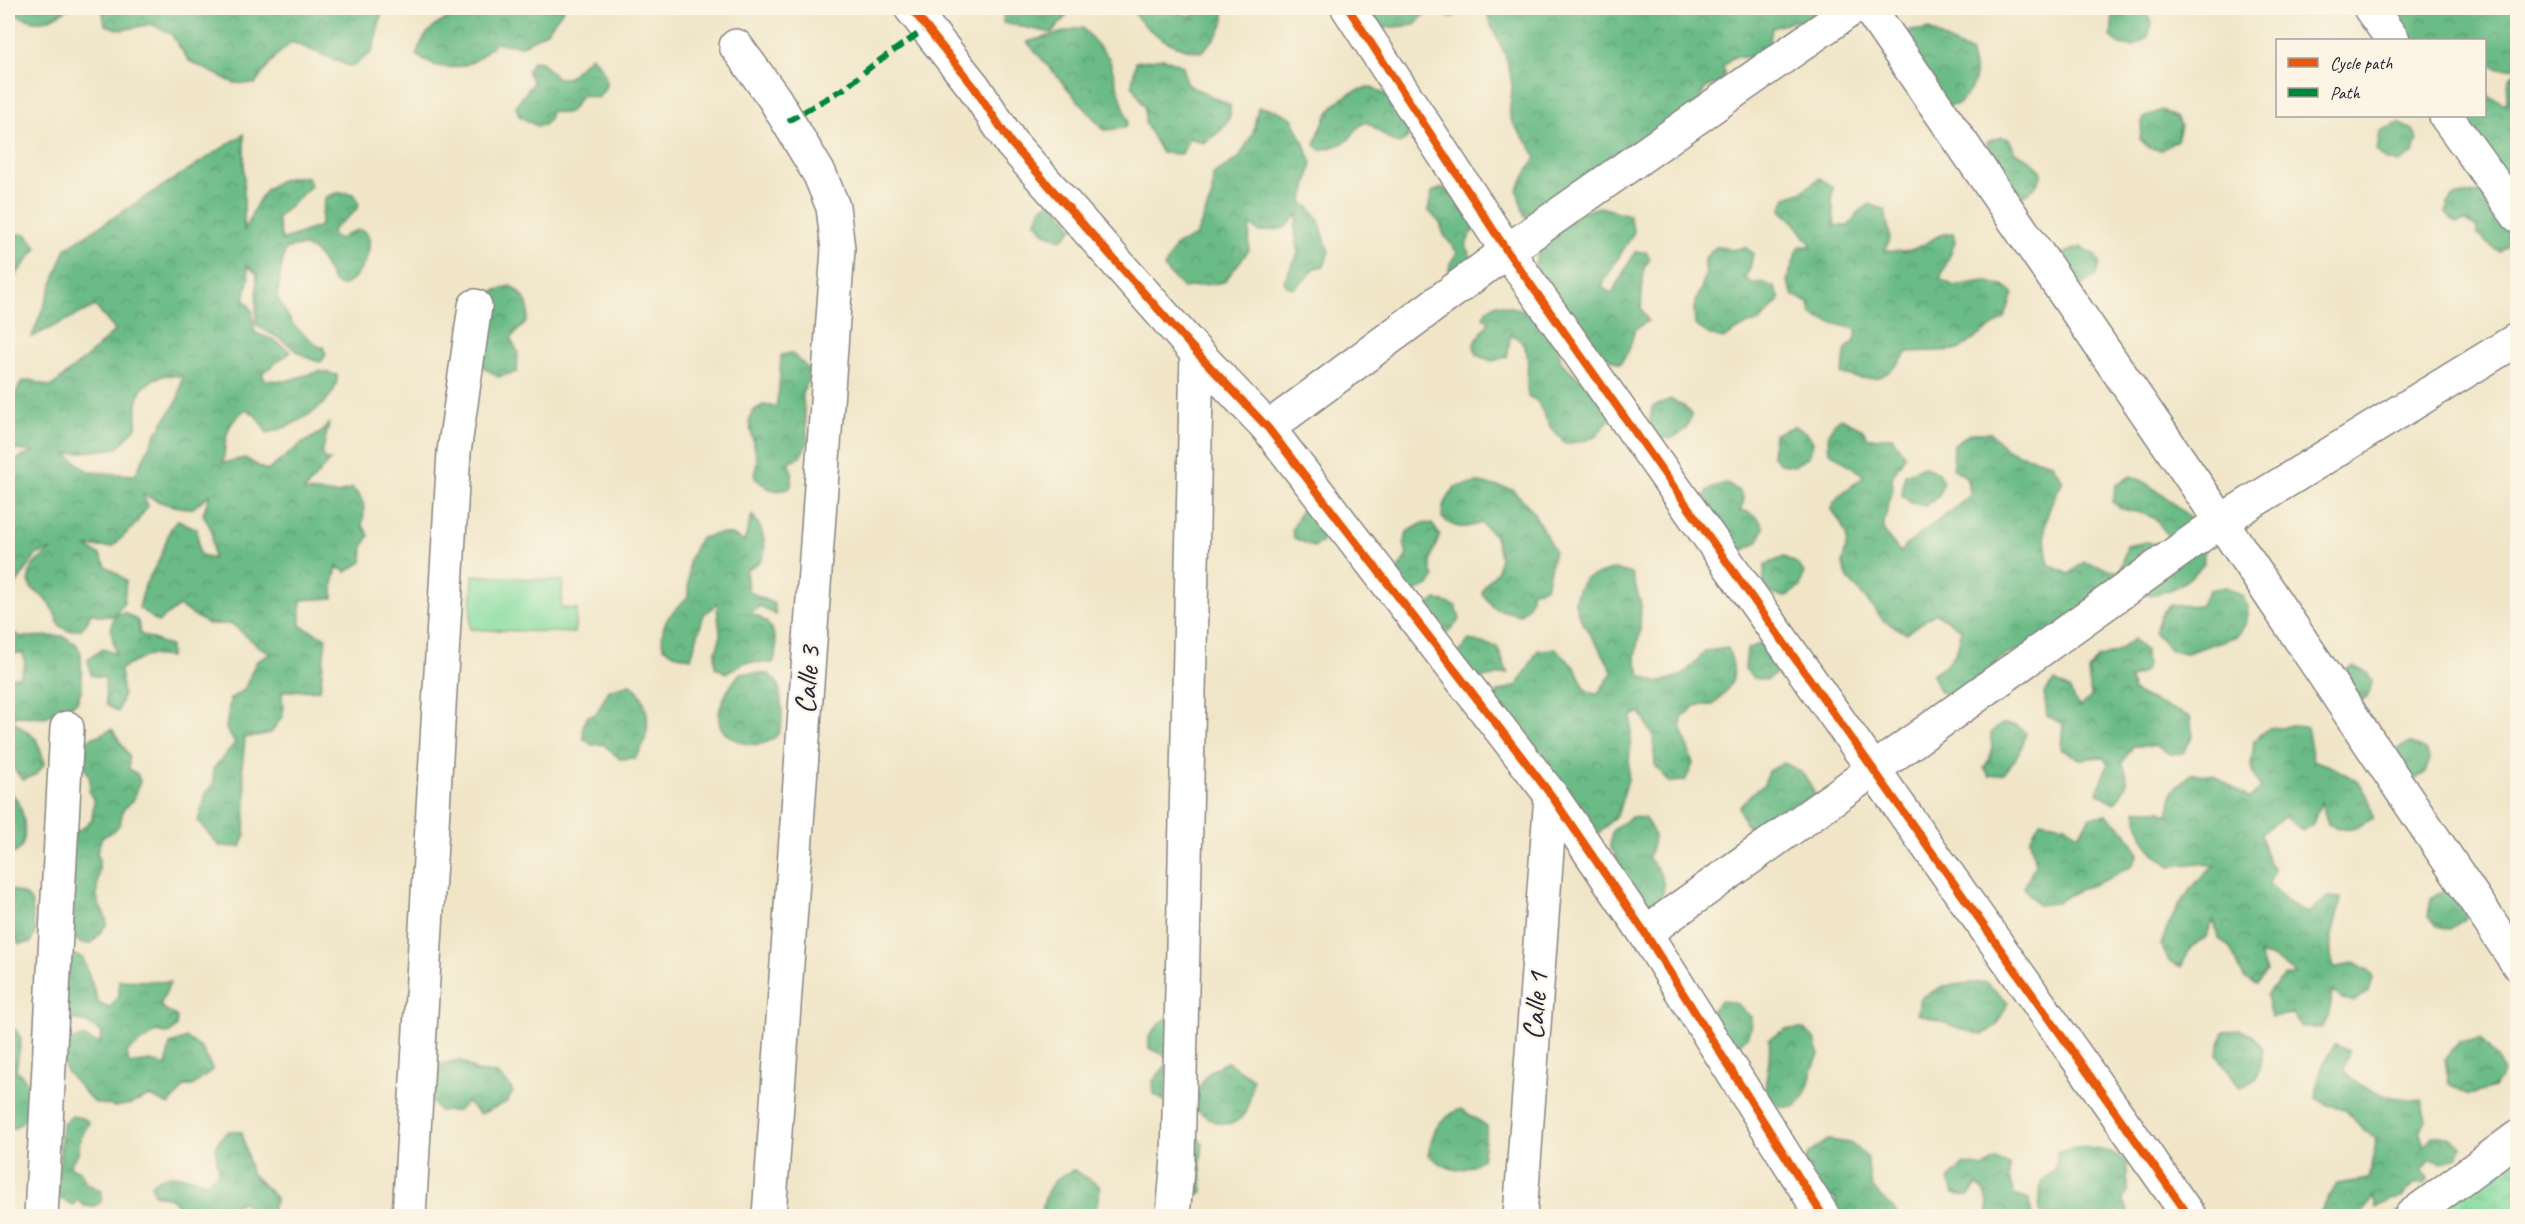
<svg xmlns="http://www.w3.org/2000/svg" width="2525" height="1224" viewBox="0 0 2525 1224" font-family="Caveat,sans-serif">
<defs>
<pattern id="forest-crowns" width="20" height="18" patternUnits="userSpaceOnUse" patternTransform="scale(1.5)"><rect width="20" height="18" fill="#6bbb86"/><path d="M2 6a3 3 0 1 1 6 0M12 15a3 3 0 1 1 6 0" fill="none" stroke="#58986f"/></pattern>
<pattern id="wetland-marsh" width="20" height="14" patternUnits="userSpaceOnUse" patternTransform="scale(1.5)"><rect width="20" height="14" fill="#84db9f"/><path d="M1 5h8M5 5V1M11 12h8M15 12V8" fill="none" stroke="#72bc8a"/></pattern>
</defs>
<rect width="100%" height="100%" fill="#fcf5e5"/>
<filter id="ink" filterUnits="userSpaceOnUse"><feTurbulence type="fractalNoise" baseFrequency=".0167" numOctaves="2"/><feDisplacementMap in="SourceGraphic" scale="12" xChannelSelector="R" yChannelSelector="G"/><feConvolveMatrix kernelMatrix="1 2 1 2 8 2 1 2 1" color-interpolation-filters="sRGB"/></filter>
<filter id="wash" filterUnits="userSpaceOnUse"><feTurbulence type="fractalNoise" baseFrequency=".008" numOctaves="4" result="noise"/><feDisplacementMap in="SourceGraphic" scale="24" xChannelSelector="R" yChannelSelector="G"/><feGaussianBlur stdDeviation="1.35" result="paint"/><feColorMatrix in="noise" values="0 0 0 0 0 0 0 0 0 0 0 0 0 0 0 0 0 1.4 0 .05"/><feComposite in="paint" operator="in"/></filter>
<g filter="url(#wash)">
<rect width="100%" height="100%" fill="#f0e5c7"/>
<polygon fill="#84db9f" stroke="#537e6d" stroke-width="1.5" points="473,575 563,581 561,608 577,609 574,633 470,629"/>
<g fill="url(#forest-crowns)" stroke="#466e60" stroke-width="1.5" fill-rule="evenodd">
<path d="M8 8H69C39 27 38 23 8 12Z"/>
<polygon points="102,8 383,8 372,52 351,67 292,42 276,56 255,84 234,83 189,61 171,34 151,24 122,30 105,25"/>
<path d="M463 8H498V13L503 8 564 9 546 32 522 46 496 43C488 49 479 60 470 63 450 71 432 68 416 55 425 30 435 23 461 13Z"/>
<polygon points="1004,8 1073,8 1052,33 1003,23"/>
<path d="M1130 8H1170L1175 12 1191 16 1200 8H1223C1228 27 1215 39 1201 52 1170 48 1148 33 1130 8Z"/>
<polygon points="1363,8 1467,8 1450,18 1435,9 1426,12 1415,25 1383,28"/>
<path d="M1486 8H1817L1814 19 1791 22 1772 28C1769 57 1760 58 1733 57L1723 67 1725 74 1719 84C1706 84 1702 92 1697 103L1544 213 1525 217 1517 190 1536 157C1531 141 1517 134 1511 119 1507 109 1513 97 1512 86 1512 80 1510 74 1509 68 1505 46 1489 30 1486 8Z"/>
<polygon points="2132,8 2147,15 2152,23 2148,37 2133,47 2120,45 2111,36 2113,15"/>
<polygon points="2364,8 2517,8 2517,68 2500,69 2485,64 2484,40 2399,40"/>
<polygon points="1082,27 1109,58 1128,121 1125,128 1104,130 1027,42"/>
<path d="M1928 29 1947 41 1970 52C1978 82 1979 80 1959 104L1928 110 1904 43 1909 31Z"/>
<path d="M591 56C604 69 614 82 598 98L582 95C568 110 576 117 551 111L549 119 544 125 537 126 519 116 516 106 533 83 527 71 533 61 541 62 557 78H568Z"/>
<path d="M1163 58 1183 66 1186 84 1230 105C1233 125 1218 134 1203 143L1189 138 1182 154 1162 153 1145 123V108L1132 84 1136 62Z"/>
<polygon points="2517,70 2517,242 2515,239 2500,252 2477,235 2477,227 2466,221 2457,223 2446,214 2447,205 2453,197 2485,191 2451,116 2484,116 2485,87 2489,97 2506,104 2509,79"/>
<path d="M1372 87 1391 98 1412 118 1407 138 1399 144C1385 139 1379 129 1366 122 1354 128 1357 131 1349 139 1343 146 1330 147 1321 150L1315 145C1324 113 1338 92 1372 87Z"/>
<polygon points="1258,107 1276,110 1292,118 1302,139 1312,163 1302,204 1308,206 1318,218 1329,252 1324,266 1315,268 1307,278 1294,288 1287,286 1284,281 1298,254 1295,227 1299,213 1285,228 1259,232 1250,224 1249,250 1224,282 1183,288 1164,268 1175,246 1196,236 1212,196 1213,175 1239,158 1253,133"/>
<polygon points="2162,110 2176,118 2181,126 2177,140 2162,150 2149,148 2140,139 2143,118"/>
<polygon points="2399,123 2413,130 2418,139 2414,153 2399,163 2386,160 2377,151 2380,131"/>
<path d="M244 134V231C259 200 265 174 308 177L311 186 277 218 282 240 320 226 325 198C335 192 342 192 354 194L359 205C353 218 340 220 332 231L333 237 340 239C383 207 374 273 342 286L334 283C322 261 315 238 286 249 280 265 280 281 277 297L293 325 319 347H323L326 355 321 362C303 359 295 348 280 339 272 333 263 331 256 324L257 274 247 265 249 278 244 299 252 310 255 333 274 340 291 352 262 373 265 380 286 381 320 371 337 375C340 403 290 429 267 433L256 416 246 409C223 427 227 436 223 463L245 458 267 471 301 444 322 432 329 423 322 454 325 460H330L304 491 338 494 352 488C365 500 366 508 362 525L369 535 363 547 362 562 346 572 337 567 333 584V598L301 600V626L326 638 320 690 282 691 283 715 271 733 245 738 242 768 246 791 245 836 241 847 219 846 198 821 205 795 214 783 213 769 235 743 226 729 230 699 244 690 256 662 271 653 258 646 232 624H208L179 606 158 622 139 608 145 585 159 560 171 528 178 520 197 529 199 554 213 559 212 531 203 514 210 494 193 508C174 508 160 503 143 494L148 506 134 526 112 547H87L100 555 106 566 126 580 124 602 115 615 124 612 138 621 140 634 170 646V657L149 655 120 669 123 695 118 712 106 704 105 678 91 675 88 659 103 649 116 654 111 630 114 616H99L91 612 88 621 81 629 68 631 59 625C54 608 46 597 31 588 24 567 37 561 52 550L37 554 8 596V463L34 452 11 449C0 427 12 402 21 382L31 380 51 387 95 350 115 330 95 306 32 337 66 248ZM165 375 182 376 178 400 155 435 135 475 89 472 67 454 118 448 136 427 137 404 141 389 154 379Z"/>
<path d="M2001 137 2009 139 2015 152 2032 161 2042 172C2040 185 2033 192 2020 196L1989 162 1987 142Z"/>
<path d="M1820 178 1833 187 1832 201 1835 226H1849L1858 212 1870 204 1885 210 1890 237 1885 251C1898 252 1911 252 1923 245 1936 238 1936 234 1953 233L1955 242 1940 279 1954 286 1985 281 2003 286 2013 293 2005 318 1958 350 1908 352C1885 380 1877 383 1842 374L1846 349 1855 341 1857 330C1847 326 1815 320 1811 313 1810 310 1810 306 1809 303L1793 295 1787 281 1799 246H1812L1795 223 1781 210 1786 197 1801 192Z"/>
<path d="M1442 188 1455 195 1475 226C1468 241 1461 245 1473 259L1454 276 1449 270 1450 264 1457 252 1444 235 1440 223 1428 210 1432 192Z"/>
<polygon points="1053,200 1073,228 1061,240 1043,232 1036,221 1041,208"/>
<path d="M1600 207 1629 215 1634 232 1606 278 1602 288 1612 293 1635 252H1646L1650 259 1644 267 1641 308 1648 321 1635 329 1629 350 1620 364 1589 347 1535 268C1535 243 1576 210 1600 207Z"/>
<polygon points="11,234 26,234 37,248 12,280 8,283 8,236"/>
<polygon points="1717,246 1732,250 1745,247 1753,253 1750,268 1745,278 1754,284 1762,282 1774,287 1780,299 1760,322 1748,324 1723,339 1710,335 1695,325 1694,308 1706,274 1704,259"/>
<polygon points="2081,247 2094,254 2100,263 2095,276 2081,286 2068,284 2058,275 2061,254"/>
<path d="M510 286C523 293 533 306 526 322 522 329 513 332 511 340L518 352 517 372 498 377 478 363 474 308 494 291Z"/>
<path d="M1497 304 1534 312 1554 329 1561 362 1615 411C1599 434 1595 443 1565 443L1551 428 1537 401 1528 396C1523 374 1538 347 1511 334L1507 357 1492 361 1476 355 1474 344 1489 322 1483 317 1487 310Z"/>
<path d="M791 353 809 369 808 382 802 392 808 442 800 457 787 463C794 472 793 477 790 488 774 494 768 489 755 478L757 459 749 422 753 411 763 405 776 407 779 389 781 355Z"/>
<polygon points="1671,399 1685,407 1691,415 1686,429 1671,439 1658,437 1649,428 1652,407"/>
<path d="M1841 418 1861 428 1868 438 1892 437 1905 456 1892 477V493L1884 521V532L1900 552C1921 529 1949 516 1971 494L1966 477 1953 468 1954 444 1971 433H1991C2009 458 2025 454 2052 463L2063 481C2044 514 2041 527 2049 565L2069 574 2084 562 2120 572 2127 546 2147 542 2167 547V535C2163 529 2157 519 2152 517 2137 509 2128 515 2112 502L2116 485 2131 476C2148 482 2197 518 2202 536 2205 544 2203 556 2204 564 2187 582 2174 592 2150 595L2121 573 2111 613 2102 631 2091 632 2009 654 1998 660 1970 701 1940 692 1932 674C1953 661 1959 654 1961 629L1936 613 1906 633 1884 621 1848 578 1842 563C1851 536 1847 532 1831 508 1838 491 1854 488 1864 475L1829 451C1827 435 1828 427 1841 418Z"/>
<polygon points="1794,426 1808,434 1813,442 1809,456 1794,466 1781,464 1772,455 1774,434"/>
<polygon points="1924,466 1938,473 1943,482 1939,496 1925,506 1911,503 1902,495 1905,474"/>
<path d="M1478 483 1512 489 1532 510 1554 550 1546 587 1531 592C1532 601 1527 610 1519 615L1494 608 1482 593 1485 585 1497 572 1500 557 1495 536 1481 523C1464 529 1456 530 1442 518L1443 506 1455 487Z"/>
<polygon points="1725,483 1739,491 1744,499 1740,512 1745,511 1758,518 1764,527 1759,541 1745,550 1731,548 1723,539 1724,523 1712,521 1703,512 1706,491"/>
<polygon points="1301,511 1317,511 1325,528 1322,542 1314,547 1294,538 1292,529"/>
<path d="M752 515C761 525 772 552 758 563 753 567 750 566 746 571L748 591 774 604 776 615 760 606 750 614C773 619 781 643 773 663L745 662 726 673 715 667C714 650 717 652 720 638 721 633 717 612 717 604L704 614 691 658 674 654 663 647C659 621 671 614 688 597L689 561 699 539C717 533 728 530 744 542Z"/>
<path d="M1423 523 1432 524 1440 535C1435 548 1426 563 1434 577L1429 586 1409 594 1395 574 1407 555 1404 544 1407 532Z"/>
<polygon points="1784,557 1798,564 1804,573 1800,587 1785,597 1772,594 1763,585 1765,565"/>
<path d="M1614 569 1632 574 1641 605 1640 630 1635 657 1641 676 1658 683 1683 675 1706 651 1728 648C1739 679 1734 683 1713 705H1697L1682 718 1681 726 1693 764 1685 781 1669 782 1655 765 1653 736 1640 712 1632 716 1628 779 1618 813 1593 840 1539 765 1551 760 1487 711 1498 692 1518 685 1538 650 1556 649 1575 668 1586 690 1597 695 1612 673C1606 651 1576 622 1575 601 1575 594 1581 585 1584 579Z"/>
<polygon points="2226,587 2242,596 2248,607 2245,625 2237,636 2186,653 2172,651 2155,633 2160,616 2170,605 2200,606 2209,590"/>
<polygon points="1436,599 1456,606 1460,620 1443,636 1419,613"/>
<polygon points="8,630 21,637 63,636 76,644 81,653 82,687 78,700 74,704 45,717 16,716 12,720 36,739 45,763 37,774 23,780 8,762 8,677 19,677 25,665 23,653 8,654"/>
<path d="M2134 639 2145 651 2146 669 2130 679 2132 691C2151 702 2171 707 2190 717L2193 736 2183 753 2170 754 2156 746H2133L2122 763C2131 780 2127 789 2114 803L2097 792 2108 764 2103 757 2080 759 2061 749 2063 724 2047 716 2044 693 2055 681 2069 689 2079 707 2091 697 2088 671 2098 658 2116 652Z"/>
<polygon points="1469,640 1497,647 1508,673 1458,683 1452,662"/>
<polygon points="1767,641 1786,657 1781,670 1767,680 1754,678 1745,669 1747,649"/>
<polygon points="2353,666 2367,673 2372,682 2368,696 2353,706 2333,674"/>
<path d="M740 673 769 674 779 685C780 695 784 717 781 726 774 758 714 744 719 714 721 699 731 685 740 673Z"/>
<path d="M630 684C652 698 653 741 634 758L620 759 603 744 592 745 584 739 583 726 588 716 596 714 609 690Z"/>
<path d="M2002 724 2016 725 2026 733C2022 750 2014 761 2004 774L1989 776 1984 768C1987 763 1992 755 1992 749 1992 734 1986 735 2002 724Z"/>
<path d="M2289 726 2307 727 2313 760C2345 772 2369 779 2373 818 2354 830 2349 833 2328 824L2321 802 2312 826 2302 830 2284 817 2261 834 2267 860 2274 869 2269 884 2292 905 2308 913 2328 897 2341 898C2337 923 2324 944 2335 969L2354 962 2368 970 2373 978 2369 992 2354 1001 2342 999 2332 991 2330 1012 2322 1029 2302 1026 2292 1014 2271 1017 2266 995 2284 977 2296 974 2272 957 2259 955 2266 971 2257 984 2244 978 2230 948 2218 937 2214 920 2205 938 2191 947 2181 967 2169 961 2161 945C2170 916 2190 883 2215 866L2198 863 2170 866C2145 848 2141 840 2136 810H2160L2168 815 2173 791 2191 774 2213 775 2250 799 2260 788 2251 767 2254 741 2269 728Z"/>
<path d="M112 729 129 756V769L137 774 140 781 133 800 122 811C122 826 115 832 102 837L97 852C103 869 94 884 98 902 100 910 106 912 107 924L91 944 80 943 71 935 74 914 69 829 80 830 92 820 94 801 89 792C93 776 87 770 76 759L85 741Z"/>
<polygon points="2411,743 2425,750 2430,759 2425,773 2411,782 2391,751"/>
<path d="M1784 763C1802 771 1808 777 1815 795L1755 834 1745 823 1739 808 1751 794 1764 785 1768 771Z"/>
<path d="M8 792C23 798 30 835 20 849 18 851 15 853 12 854H8Z"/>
<polygon points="2107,815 2125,831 2139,854 2132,866 2105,880 2074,892 2055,903 2038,905 2024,888 2035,864 2030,839 2040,821 2065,825 2079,835 2090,817"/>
<path d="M1631 817 1644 818C1657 834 1656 839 1648 858 1669 879 1668 894 1649 916L1607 864 1616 855 1610 847 1612 831Z"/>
<path d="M8 889C45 898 26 909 36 931L31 942 19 944 12 932 11 919 8 915Z"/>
<polygon points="2450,889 2469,905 2465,919 2450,929 2437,926 2428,917 2431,897"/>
<polygon points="69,953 83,958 98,1002 110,1008 119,995 119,980 170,982 160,1006 177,1017 176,1027 169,1034 157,1031 127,1052 129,1064 151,1061 166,1066 170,1044 187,1038 202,1049 213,1070 192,1086 185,1086 169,1105 150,1096 131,1104 115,1107 93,1102 66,1071 63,1059 70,1041 83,1037 99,1044 102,1033 87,1023 69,1018 50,1004"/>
<path d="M1986 982 2008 1003 1997 1025 1983 1035C1959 1030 1940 1020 1917 1014L1921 998 1943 986Z"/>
<path d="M1721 1000 1737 1004 1751 1017C1751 1039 1744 1041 1727 1053L1710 1012Z"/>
<polygon points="1172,1015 1164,1101 1154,1094 1153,1081 1167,1064 1167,1056 1149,1048 1149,1037 1160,1023"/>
<path d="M8 1027 16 1030 21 1039 16 1070C19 1073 24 1077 26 1081 34 1100 29 1125 8 1130Z"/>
<path d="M1786 1029H1804L1815 1039 1819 1055C1807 1075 1814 1086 1796 1107H1780L1765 1095C1765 1076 1772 1058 1769 1039Z"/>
<polygon points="2238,1030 2253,1034 2264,1051 2257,1078 2240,1088 2217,1055 2224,1031"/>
<polygon points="2480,1039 2498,1059 2503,1073 2494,1088 2469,1095 2449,1084 2445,1059 2460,1041"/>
<path d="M2335 1045 2349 1051 2344 1071C2365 1094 2391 1098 2421 1100L2426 1120 2420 1132 2424 1147 2432 1136H2448L2462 1147 2456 1157 2442 1163 2431 1159 2422 1171 2428 1178 2424 1185 2415 1183 2409 1188 2403 1198 2391 1200 2376 1208 2373 1197 2360 1216H2318L2337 1184 2368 1179 2377 1139 2360 1127 2345 1109 2329 1105 2316 1098C2318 1077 2322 1062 2335 1045Z"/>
<polygon points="459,1060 476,1071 497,1074 509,1085 513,1092 507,1102 480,1114 467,1102 457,1111 439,1111 430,1100 432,1080 442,1064"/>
<path d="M1227 1062 1253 1079C1250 1100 1248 1129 1218 1123 1210 1121 1200 1112 1194 1108 1199 1083 1203 1072 1227 1062Z"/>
<path d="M1461 1109 1487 1126 1482 1159C1458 1177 1450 1170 1428 1155 1433 1130 1437 1119 1461 1109Z"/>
<polygon points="72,1116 85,1119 89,1123 80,1140 78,1153 69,1166 81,1172 86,1183 102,1191 101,1202 93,1207 85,1206 77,1200 73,1205 57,1197 62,1125"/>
<path d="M229 1131 242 1132 251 1173 276 1198 271 1212C257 1215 251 1214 243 1201 226 1212 209 1217 188 1216L171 1198 154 1194 151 1184C170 1168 186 1178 208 1182L219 1171C215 1152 212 1142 229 1131Z"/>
<polygon points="1197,1138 1203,1144 1200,1165 1203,1193 1192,1197 1175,1192 1184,1139"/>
<path d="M1828 1140 1850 1143 1868 1158C1869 1199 1879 1189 1899 1216H1834L1836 1199 1813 1194 1799 1182 1808 1154Z"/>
<polygon points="2083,1147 2111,1152 2127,1163 2127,1191 2123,1200 2128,1210 2126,1216 2047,1216 2039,1212 2041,1182 2055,1170 2057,1152"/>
<path d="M1996 1159 2009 1165V1178L2014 1195 2029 1200 2032 1216H1987C1990 1204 1987 1193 1977 1185L1969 1196 1954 1194 1948 1180 1964 1164 1983 1168Z"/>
<path d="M1074 1170 1100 1186 1095 1216H1044L1041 1215C1046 1190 1050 1179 1074 1170Z"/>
</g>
<polygon fill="url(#wetland-marsh)" stroke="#537e6d" stroke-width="1.5" points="2517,1128 2517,1216 2392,1216"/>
</g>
<g filter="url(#ink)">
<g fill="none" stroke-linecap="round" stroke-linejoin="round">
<defs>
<g id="street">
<polyline points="911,8 974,87 1011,143 1197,353 1268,428 1551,795 1645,933 1823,1216"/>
<polyline points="1348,8 1507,251 2189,1216"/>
<polyline points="1869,8 2221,521 2518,964"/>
<polyline points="2370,8 2393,40"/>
<polyline points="736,46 774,98 820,175 833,207 838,249 769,1216"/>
<polyline points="2446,116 2518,216"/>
<polyline points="1268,428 1507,251 1853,8"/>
<polyline points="1645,933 2221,521 2518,339"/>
<polyline points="41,1216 67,728"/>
<polyline points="409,1216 454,452 475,306"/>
<polyline points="1173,1216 1178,1158 1197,353"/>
<polyline points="1520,1216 1551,795"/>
<polyline points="2411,1216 2518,1137"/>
</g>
</defs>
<use href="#street" stroke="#898481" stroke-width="36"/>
<use href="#street" stroke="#fff" stroke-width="33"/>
<polyline stroke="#00873e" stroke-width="6" stroke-dasharray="12 6" stroke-linecap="butt" points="788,121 845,88 873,65 928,27"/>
<defs>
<g id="cycleway">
<polyline points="911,8 974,87 1011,143 1197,353 1268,428 1551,795 1645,933 1823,1216"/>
<polyline points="1348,8 1507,251 2189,1216"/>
</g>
</defs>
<use href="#cycleway" stroke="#fcf5e5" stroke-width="11"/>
<use href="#cycleway" stroke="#e8590c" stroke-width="8"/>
</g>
</g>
<g text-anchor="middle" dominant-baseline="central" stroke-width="4.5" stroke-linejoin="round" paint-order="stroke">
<g font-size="30" fill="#22223b" stroke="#fcf5e5">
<text transform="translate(807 680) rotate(-86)">Calle 3</text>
<text transform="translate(1535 1006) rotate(-86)">Calle 1</text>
</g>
</g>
<rect width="2525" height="1224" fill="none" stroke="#fcf5e5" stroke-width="30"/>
<rect x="2276" y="39" width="210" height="78" fill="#fcf5e5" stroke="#a5a1a1" stroke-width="1.5"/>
<rect x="2288" y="58" width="30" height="9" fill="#e8590c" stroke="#a5a1a1" stroke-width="1.5"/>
<text x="2330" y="69" font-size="18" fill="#22223b">Cycle path</text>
<rect x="2288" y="88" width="30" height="9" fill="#00873e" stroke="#a5a1a1" stroke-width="1.5"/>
<text x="2330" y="99" font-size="18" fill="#22223b">Path</text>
</svg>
